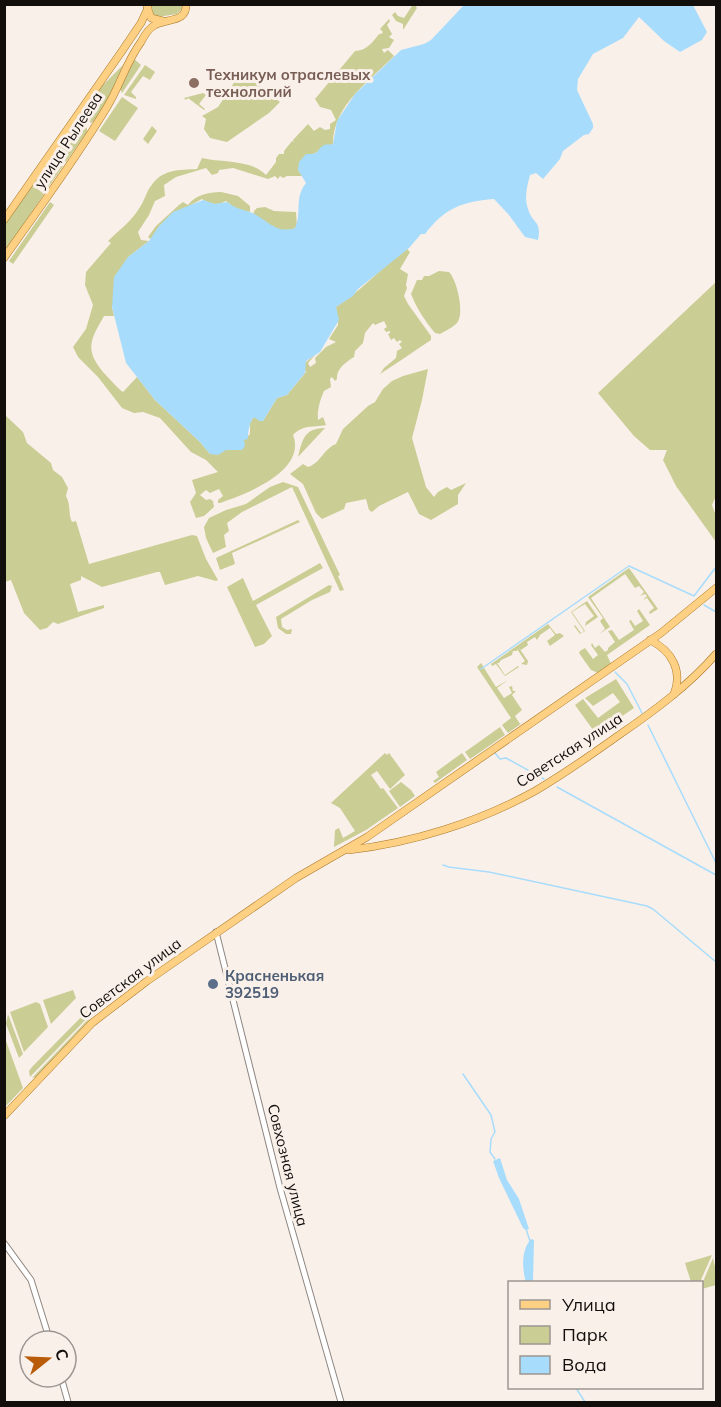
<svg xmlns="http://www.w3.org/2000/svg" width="721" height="1407" viewBox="0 0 721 1407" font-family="Mulish,sans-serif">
<rect width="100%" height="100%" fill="#faf0ea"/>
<g fill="#cacd94">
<polygon points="151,5 182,5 182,9 177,14 158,17 153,14"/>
<polygon points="415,5 417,8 403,30 403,24 396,21 392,15 395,12 398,16 404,18 412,6"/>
<path d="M389 19 390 21 387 25 392 34 389 37 394 40 389 48 382 49 384 53 388 50 394 56C370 81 333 105 333 144L313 154 298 170 303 176H287L283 178 280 176 278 179 275 176 268 179 233 168 219 170 218 173 212 175 206 168 176 177 164 185 165 196 155 201 149 215 138 232 141 240 149 241 128 257 112 307 114 316H104C91 339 84 349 103 372 110 379 116 387 123 392L137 377 155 400 200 442 210 454 244 443V440L250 434V423L253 418H256L260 421H263L277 398 287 395 306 372 302 365 316 354 308 363 310 367 316 363 315 358 326 347 336 342 329 339 338 325 336 307C361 291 382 267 407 249L410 252 400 269 408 274 406 285 407 288 404 296 408 304 431 336V340C413 352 397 363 380 374L384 368 396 358 397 351 402 348 399 344 402 342 400 340 397 342 394 338 391 340 388 334 390 333V331L386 332 384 329 387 327 384 321 375 325 373 323 365 333 363 343 355 351 354 357C346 362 336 369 337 379L335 381 332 377 330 379 331 387 324 391C320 400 317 410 318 420L323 417 326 425C312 428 304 424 293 435 307 471 246 494 220 503H218V500L223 496 219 489 210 493 206 490 200 495 206 500 210 499 213 501 214 507 204 516 196 518 190 502 196 493 192 480 218 472 206 460 191 452 160 418 143 412 134 413 122 408 98 377 78 357 73 347 86 329 93 305 85 285 86 272 111 243 108 241C120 229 131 222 140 207 145 200 146 192 151 186 162 169 179 170 197 169L202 158C222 163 251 159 266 175L276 162V158L279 154H284V151L292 141 294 142 293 140 308 124 314 131 320 127 325 130 330 129V124L336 120 331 110 320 107 315 99 355 51C366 51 373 42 379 34H381L383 32 380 29Z"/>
<polygon points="133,58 141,65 122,93 119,87"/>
<polygon points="123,65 109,97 94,121 91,123 82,118 80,113 96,92"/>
<polygon points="145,65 155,72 150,80 143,76 131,92 136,97 136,99 124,95"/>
<polygon points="241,72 280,102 269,113 227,142 210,138 204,129 206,119 202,116 218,107"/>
<polygon points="203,93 206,95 199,104 205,109 204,110 188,98 186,100 184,98"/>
<polygon points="122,97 138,108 115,141 99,131"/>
<polygon points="74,122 78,122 87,128 87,132 45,192 32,182"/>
<polygon points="152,126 157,131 148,144 143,139"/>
<polygon points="31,184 44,194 5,251 5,222"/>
<path d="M221 192 238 196 250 206V212L237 210 226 201C218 206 209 204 202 199L189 206 153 241 148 237 156 226 179 205 183 202 188 205C195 195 209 192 221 192Z"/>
<polygon points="50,202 54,205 13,264 9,261"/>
<path d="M265 207 274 211 296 212 297 227C281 236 267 224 253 216L254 211 257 208Z"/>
<path d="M439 271 449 272C457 280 465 314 457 323 452 328 445 331 440 334L435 333C425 321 417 309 411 294L417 280H422L424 276H429Z"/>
<polygon points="716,282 716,496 712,505 716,516 716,542 676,486 663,460 667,450 650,450 634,436 598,393"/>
<path d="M428 369 422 400 412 438 426 487 434 497 438 492 447 487 451 490 466 483 458 495V504L431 520 419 514 408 492 379 506 372 512 369 510 366 499 346 503 344 509 322 519 316 513 303 484 290 474 303 464 308 467C321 463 323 449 336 444L343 429 368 406 375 402 383 389 392 381 403 376Z"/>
<path d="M5 415 23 432 27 443 51 463 53 470 62 477 68 488 66 496C71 505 68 514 72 522L76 521 89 564 192 535 197 536 206 559 218 580 216 581 198 576 165 585 160 572H157L102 587 81 576V580L70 584 78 612 104 605V608L58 624 53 622 47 628 40 630 24 613 11 580 5 582Z"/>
<path d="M325 428 298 457C302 439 305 428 325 428Z"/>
<polygon points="283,482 298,487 340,575 338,576 344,590 340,591 292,487 242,512 227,523 229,531 224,535 226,547 213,553 206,538 204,527 209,518 226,510 246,504 270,487"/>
<polygon points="298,520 300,522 232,553 235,564 220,570 216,558"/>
<polygon points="320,563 323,568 256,605 272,636 264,644 255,647 227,587 243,578 253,601"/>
<polygon points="629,568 658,609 650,614 649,612 654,608 647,598 643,600 647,596 645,594 640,596 644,592 639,586 635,588 625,574 591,598 610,627 599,634 605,629 600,621 603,618 588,597"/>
<polygon points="329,585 332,586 330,592 312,600 281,619 282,627 287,630 292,629 291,634 286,634 278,628 276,617"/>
<polygon points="587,601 598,617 585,626 586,622 594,616 585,604 572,612 585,631 580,634 574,626 575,625 581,633 584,631 571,612"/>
<polygon points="639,609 650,625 607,655 611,664 598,673 591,670 579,653 580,651 585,648 593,659 598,655 591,645 592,643 595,648 599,645 605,652 608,650 608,648 615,642 608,631 612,630 619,640 634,630 629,621 631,620 635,626 643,621 637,611"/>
<polygon points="548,624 556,634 560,633 564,636 550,646 547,641 555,635 550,628 540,635 537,640 535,637 527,642 528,645 521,650 519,648 528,661 527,665 521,664 525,661 517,649 517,651 513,651 512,655 501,660 499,663 497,663 505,675 518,666 519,667 505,676 496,664 492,666 491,664"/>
<polygon points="481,663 496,687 508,680 497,688 504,698 512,693 509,687 512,686 513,691 516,691 512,695 522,710 515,716 520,724 525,721 508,733 502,725 511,718 477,667"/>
<polygon points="616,679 634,708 596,734 575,705 583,699 598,718 620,702 613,693 593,706 585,698"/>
<polygon points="500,727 505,735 470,759 465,752"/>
<polygon points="385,753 387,755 389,753 405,775 390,789 377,771 371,775 381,789 383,788 398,808 366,830 334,847 335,830 339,828 343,838 355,831 340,808 331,803"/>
<polygon points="462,753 467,760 435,783 433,781 439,777 436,772"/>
<polygon points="401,782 411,790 415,796 400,807 389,791"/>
<polygon points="73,990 76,998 51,1024 43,1000"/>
<polygon points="36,1002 40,1004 48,1027 24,1052 10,1012"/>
<polygon points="88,1010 93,1012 30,1077 29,1071 32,1067"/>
<polygon points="8,1014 23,1054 19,1058 6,1024"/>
<polygon points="93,1014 92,1017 36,1077 32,1078"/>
<polygon points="5,1038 23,1088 5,1107 4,1107"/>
<polygon points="712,1255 700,1282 691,1282 685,1263"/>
<polygon points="713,1258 716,1271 716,1285 702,1289 702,1284"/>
</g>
<g fill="#a8dcfc">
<path d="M693 5 707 32 702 40 680 52 664 41 639 17 623 38 593 54 578 79 577 90 593 124V128L589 134 584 135 563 151 560 159 543 179 536 173 530 175C527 187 524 197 528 209 533 225 542 220 538 240L525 237 509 215 494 199C461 202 445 208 425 234H421L409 248 358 289 353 296 336 307 339 320 320 352 306 361 305 373 287 395 277 398 263 421H259L256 418H253C249 424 248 433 248 439L244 440 245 446 242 450H226L218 455 210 454 200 442 155 400 126 363 112 307 114 277 128 257 149 241 159 226 173 212 203 200 215 204 227 202C235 208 240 209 250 212 265 217 275 235 295 228 302 214 294 197 306 183L298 170 299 162 306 154C321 155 316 149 324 145 327 144 330 145 333 144L337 121 355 94 401 50 424 44 431 40 464 5Z"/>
<polygon points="500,1158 507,1180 519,1199 529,1229 526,1230 523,1228 499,1178 493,1161"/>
<path d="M531 1239 534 1240 533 1282H526C522 1269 521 1250 531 1239Z"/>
</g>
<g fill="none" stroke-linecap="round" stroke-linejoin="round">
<g stroke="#a8dcfc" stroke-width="1.5">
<polyline points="704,605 716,612"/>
<polyline points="481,669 629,566 694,596 716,567"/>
<polyline points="615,672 627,684 642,713"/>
<polyline points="648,725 716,863"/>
<polyline points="495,753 500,759 506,758 544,779"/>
<polyline points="557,787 716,875"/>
<polyline points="443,865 449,867 489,872 647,906 653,909 716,962"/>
<polyline points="463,1074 491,1115 495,1132 491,1139 490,1152 495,1159"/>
<polyline points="526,1229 530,1241"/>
<polyline points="576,1388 585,1402"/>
</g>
<defs>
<g id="minor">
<polyline points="216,932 280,1188 341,1402"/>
<polyline points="4,1243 31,1280 50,1341"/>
<polyline points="61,1377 68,1402"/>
</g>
<g id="major">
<polyline points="147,7 151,18 163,21"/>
<polyline points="4,220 122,51 141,23 148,8"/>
<path d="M4 258C39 208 76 159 107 107 120 86 126 62 141 42 144 36 149 28 155 25 167 18 187 23 186 4"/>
<path d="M650 640C672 651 683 671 674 694"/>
<path d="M349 850C412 843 479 822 535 791 564 774 591 755 619 735 654 711 688 686 716 654"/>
<polyline points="4,1116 92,1023 147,981 296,878 367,837 661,633 716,588"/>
</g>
</defs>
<use href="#minor" stroke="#8e8680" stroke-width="7"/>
<use href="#major" stroke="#a97725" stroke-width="8"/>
<use href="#minor" stroke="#fff" stroke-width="5"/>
<use href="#major" stroke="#fdd084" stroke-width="7"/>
</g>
<circle fill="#8d6e63" stroke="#faf0ea" stroke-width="2" cx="194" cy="83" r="6"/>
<circle fill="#5c6f8a" stroke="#faf0ea" stroke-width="2" cx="213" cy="984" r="6"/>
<g text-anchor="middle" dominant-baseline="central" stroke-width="6" stroke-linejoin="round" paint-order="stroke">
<g font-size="15" font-weight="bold" fill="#785e54" stroke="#faf0ea" text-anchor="start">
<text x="206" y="74">Техникум отраслевых<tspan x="206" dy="17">технологий</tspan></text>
</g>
<g font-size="15" fill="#110e0c" stroke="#faf0ea">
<text transform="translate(68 140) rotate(-57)">улица Рылеева</text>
<text transform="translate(569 750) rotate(-33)">Советская улица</text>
<text transform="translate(130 978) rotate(-37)">Советская улица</text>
<text transform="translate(288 1165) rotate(76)">Совхозная улица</text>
</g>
<g font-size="15" font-weight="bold" fill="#4e5e75" stroke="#faf0ea" text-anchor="start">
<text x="225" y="975">Красненькая<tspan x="225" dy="17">392519</tspan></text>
</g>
</g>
<rect width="721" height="1407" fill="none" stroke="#110e0c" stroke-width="12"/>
<rect x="508" y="1281" width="195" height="108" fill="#faf0ea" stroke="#9d9691" stroke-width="1.5"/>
<rect x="520" y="1300" width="30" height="9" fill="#fdd084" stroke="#9d9691" stroke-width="1.5"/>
<text x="562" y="1311" font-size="18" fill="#110e0c">Улица</text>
<rect x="520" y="1326" width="30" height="18" fill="#cacd94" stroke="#9d9691" stroke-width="1.5"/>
<text x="562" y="1341" font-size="18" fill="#110e0c">Парк</text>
<rect x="520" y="1356" width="30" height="18" fill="#a8dcfc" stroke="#9d9691" stroke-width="1.5"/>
<text x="562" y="1371" font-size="18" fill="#110e0c">Вода</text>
<g transform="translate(48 1359) rotate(72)"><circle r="28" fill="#faf0ea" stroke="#9d9691" stroke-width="1.5"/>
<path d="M0-4.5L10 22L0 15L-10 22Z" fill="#b95c09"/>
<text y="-9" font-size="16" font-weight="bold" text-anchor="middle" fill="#110e0c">С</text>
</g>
</svg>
